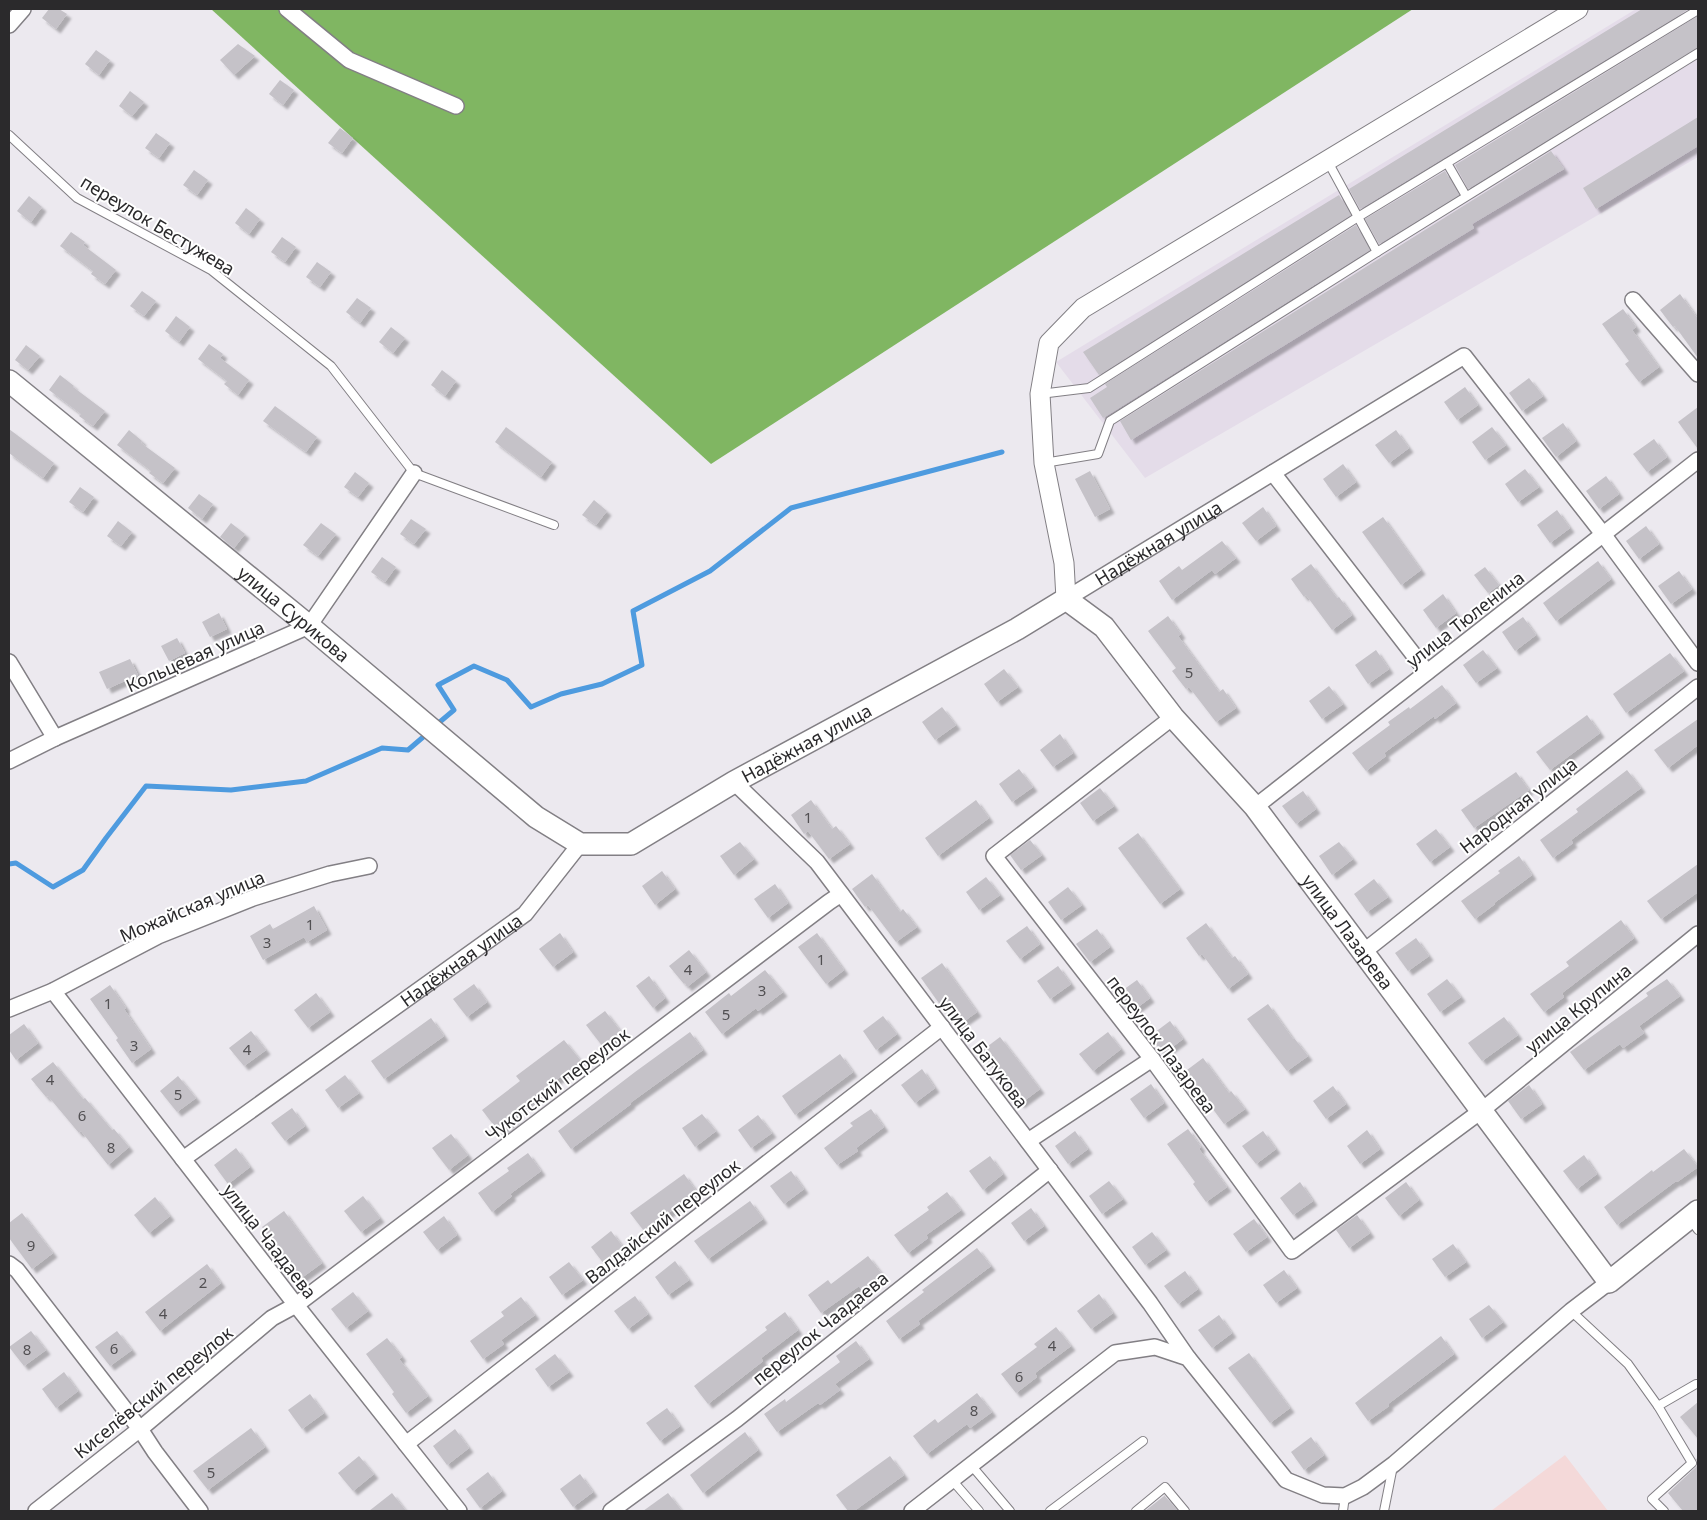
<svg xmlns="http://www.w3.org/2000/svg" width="1707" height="1520" viewBox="0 0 1707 1520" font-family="'Noto Sans',sans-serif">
<defs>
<filter id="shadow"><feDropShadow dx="4.5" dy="4.5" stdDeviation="1" flood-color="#0004"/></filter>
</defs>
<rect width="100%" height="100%" fill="#ece9ef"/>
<polygon fill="#e4dce9" points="1636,9 1698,9 1698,157 1145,478 1056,362"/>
<polygon fill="#f4d9d9" points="1565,1455 1608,1511 1491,1511"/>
<polygon fill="#80b662" points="211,9 1413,9 711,464"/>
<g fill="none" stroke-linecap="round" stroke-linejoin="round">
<g stroke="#4e9bdf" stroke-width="5">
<polyline points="435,726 454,710 438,685 474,666 507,680 531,707 561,694 602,684 642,665 633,611 710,571 791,508 1002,452"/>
<polyline points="9,864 16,863 53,887 83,870 106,838 146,786 231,790 306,781 382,748 408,750 429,732"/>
</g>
</g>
<g fill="#c5c2c8" filter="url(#shadow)">
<polygon points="49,9 59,9 67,14 56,29 42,18"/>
<polygon points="1642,9 1689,9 1360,209 1349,189"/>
<polygon points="1698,16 1698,47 1468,189 1455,165"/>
<polygon points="238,44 255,56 234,75 220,60"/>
<polygon points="96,50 110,60 99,75 85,64"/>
<polygon points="280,80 294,90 283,105 269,94"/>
<polygon points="130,91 144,102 132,116 119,106"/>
<polygon points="1698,117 1698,146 1596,209 1583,188"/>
<polygon points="340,128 353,138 342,153 328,143"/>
<polygon points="156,133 170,143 159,158 145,148"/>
<polygon points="1551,151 1564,169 1472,224 1474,228 1131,440 1120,421"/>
<polygon points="194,170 208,180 197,195 183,185"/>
<polygon points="1445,171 1459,195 1379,244 1365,219"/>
<polygon points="1339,195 1351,215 1099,375 1083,352"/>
<polygon points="29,196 42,207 31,222 17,211"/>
<polygon points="246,208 260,219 249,234 235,223"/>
<polygon points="1356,225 1370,250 1103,418 1090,398 1107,387 1105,384"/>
<polygon points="71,232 85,242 83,245 116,270 105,284 91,274 93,271 60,246"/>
<polygon points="282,237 296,247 285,262 271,252"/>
<polygon points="317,262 331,272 320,287 306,277"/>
<polygon points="142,291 156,301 144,316 130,306"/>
<polygon points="1680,294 1698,319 1698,358 1675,326 1673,327 1660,310"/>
<polygon points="357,298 371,308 360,323 346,312"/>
<polygon points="1623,309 1636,327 1632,330 1659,367 1639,382 1625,364 1629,361 1602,324"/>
<polygon points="176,316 190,327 179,342 165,331"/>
<polygon points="391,327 405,338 393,353 379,342"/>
<polygon points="209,344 223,354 220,358 249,380 238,395 224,384 227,381 198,359"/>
<polygon points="26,345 40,356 28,370 15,360"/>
<polygon points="442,370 456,381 445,396 431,385"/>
<polygon points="60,375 74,386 73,387 105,411 93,426 79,416 81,414 49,390"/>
<polygon points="1529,378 1543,396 1522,411 1509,393"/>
<polygon points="1465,387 1478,405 1457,420 1444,402"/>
<polygon points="275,406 317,437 306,452 263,421"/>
<polygon points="1698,407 1698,449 1678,422"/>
<polygon points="1563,423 1576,441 1556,457 1542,438"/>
<polygon points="506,427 552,462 541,477 495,442"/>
<polygon points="1492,427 1506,445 1485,460 1472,442"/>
<polygon points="9,429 54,463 43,478 9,453"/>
<polygon points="129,430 142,441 141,443 175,468 163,483 149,473 151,471 117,445"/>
<polygon points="1396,430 1409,448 1389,463 1375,445"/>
<polygon points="1654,439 1667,457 1647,472 1633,454"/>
<polygon points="1343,464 1356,482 1336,497 1323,479"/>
<polygon points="1525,469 1539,487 1518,502 1505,484"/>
<polygon points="1090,471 1110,509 1095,517 1075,479"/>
<polygon points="355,472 369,483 358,497 344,487"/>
<polygon points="1606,476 1619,494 1599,509 1586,491"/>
<polygon points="80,487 94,497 83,512 69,502"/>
<polygon points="199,494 213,504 202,519 188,508"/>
<polygon points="594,500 607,511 596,525 582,515"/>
<polygon points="1263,507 1276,526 1256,541 1242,523"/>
<polygon points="1557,510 1570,528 1550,543 1537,525"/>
<polygon points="1383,517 1421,570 1401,585 1362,532"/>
<polygon points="411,519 426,529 414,544 400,534"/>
<polygon points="118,521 132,532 121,546 107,536"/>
<polygon points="231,523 245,534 234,548 220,537"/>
<polygon points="321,523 336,534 318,556 303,545"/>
<polygon points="1646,526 1659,544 1639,559 1626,541"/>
<polygon points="1222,541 1236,558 1215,574 1212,570 1172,600 1159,581 1179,566 1182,570"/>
<polygon points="382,557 396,567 385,582 371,572"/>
<polygon points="1598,561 1611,579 1556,621 1543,603"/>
<polygon points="1311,564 1337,598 1339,597 1352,615 1332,630 1306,595 1304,597 1291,579"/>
<polygon points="1485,567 1499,585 1488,593 1474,575"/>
<polygon points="1679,571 1692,589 1671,604 1658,586"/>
<polygon points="1443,594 1456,613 1436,628 1423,610"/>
<polygon points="219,613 227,629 210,637 202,622"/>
<polygon points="1168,616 1181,634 1178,636 1219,692 1223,689 1236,708 1216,722 1189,687 1186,689 1172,671 1176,668 1148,631"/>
<polygon points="1523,617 1536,635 1515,651 1502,632"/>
<polygon points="177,638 185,653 169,661 161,646"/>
<polygon points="1376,650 1389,669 1368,684 1355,665"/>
<polygon points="1483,650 1497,668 1476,683 1463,665"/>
<polygon points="1670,653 1684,671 1626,713 1613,694"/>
<polygon points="130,659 138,675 107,689 99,672"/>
<polygon points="1004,669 1018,687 997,702 984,684"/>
<polygon points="1442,685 1456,703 1435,719 1434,716 1384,753 1386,756 1366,771 1352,753 1390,725 1388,722 1409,707 1410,709"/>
<polygon points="1329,686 1343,704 1322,719 1309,701"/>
<polygon points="942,707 956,725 935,740 922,722"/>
<polygon points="1587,715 1600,733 1550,770 1536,752"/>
<polygon points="1698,719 1698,745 1668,768 1654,750"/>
<polygon points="1060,734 1073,753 1053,767 1040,750"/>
<polygon points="1019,769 1033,787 1012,802 999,784"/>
<polygon points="1627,770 1641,788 1571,840 1573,843 1553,858 1540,840 1578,812 1576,809"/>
<polygon points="1516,772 1529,790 1474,828 1461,810"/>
<polygon points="1100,788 1114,806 1093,821 1080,803"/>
<polygon points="1303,791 1316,809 1296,824 1282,806"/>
<polygon points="811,800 832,829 836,826 850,844 829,859 808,831 804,834 791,815"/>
<polygon points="976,800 989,818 938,856 925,838"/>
<polygon points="1436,829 1450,847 1430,862 1416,844"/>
<polygon points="1138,833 1180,889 1160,904 1118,848"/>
<polygon points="1030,840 1042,855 1021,870 1010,855"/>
<polygon points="740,842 754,859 734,875 720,856"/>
<polygon points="1339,842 1353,859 1332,875 1319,856"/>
<polygon points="1519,856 1532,875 1494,903 1495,904 1475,919 1461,901 1500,873 1498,871"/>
<polygon points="1698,864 1698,892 1661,919 1647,901"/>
<polygon points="662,871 675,889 655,905 642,886"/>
<polygon points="872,874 900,912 903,909 917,927 896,942 868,905 865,907 852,889"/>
<polygon points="986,877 1000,895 979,910 966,892"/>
<polygon points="1374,879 1388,897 1367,912 1354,894"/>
<polygon points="775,884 788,903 768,918 754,899"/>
<polygon points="1068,887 1082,905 1061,920 1048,902"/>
<polygon points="314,906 327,930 307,942 304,937 263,960 250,936 270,924 273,929"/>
<polygon points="1621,920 1634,938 1562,993 1564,997 1544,1012 1530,994 1569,966 1566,962"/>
<polygon points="1206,923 1232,958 1235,956 1248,974 1228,989 1202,954 1199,956 1186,938"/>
<polygon points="1027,926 1040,944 1020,959 1006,941"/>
<polygon points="1097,929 1110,947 1090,962 1076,944"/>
<polygon points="560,933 573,952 553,967 539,949"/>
<polygon points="817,933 844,970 826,984 798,947"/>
<polygon points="1416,938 1429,956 1408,971 1395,953"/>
<polygon points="689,950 706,972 687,987 685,983 684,984 669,966"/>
<polygon points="942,963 977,1012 956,1027 921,978"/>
<polygon points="1058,966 1071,984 1050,999 1037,981"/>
<polygon points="765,970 783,992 758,1011 756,1008 722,1034 705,1012 729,993 731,996"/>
<polygon points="649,976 665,998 653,1008 636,986"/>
<polygon points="1447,979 1461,997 1440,1012 1427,994"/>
<polygon points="1667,979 1680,996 1639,1026 1644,1033 1623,1048 1620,1044 1584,1070 1570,1052 1648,996 1646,993"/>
<polygon points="1137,980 1150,998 1130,1013 1116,995"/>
<polygon points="474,984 487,1002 467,1017 453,999"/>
<polygon points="110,985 126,1008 124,1009 151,1049 132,1063 116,1040 118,1038 90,999"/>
<polygon points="316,993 330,1012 308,1028 294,1010"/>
<polygon points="1268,1004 1293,1039 1294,1038 1308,1056 1287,1071 1247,1019"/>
<polygon points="605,1011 622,1033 603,1047 586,1025"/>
<polygon points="883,1016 897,1034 876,1050 863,1031"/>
<polygon points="1504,1017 1518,1035 1482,1061 1468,1043"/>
<polygon points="431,1018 444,1036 384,1079 371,1061"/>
<polygon points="1170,1021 1183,1039 1163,1054 1150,1036"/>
<polygon points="24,1024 38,1043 16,1060 9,1050 9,1035"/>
<polygon points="251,1031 266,1050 244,1066 229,1048"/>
<polygon points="690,1032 703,1050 630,1103 631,1104 571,1149 558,1131 635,1072"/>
<polygon points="1108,1032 1121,1049 1093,1071 1079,1054"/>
<polygon points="1000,1037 1040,1089 1020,1104 980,1052"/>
<polygon points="564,1040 581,1061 514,1113 517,1117 499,1132 482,1110 520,1081 516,1076"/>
<polygon points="840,1054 853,1072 795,1115 782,1096"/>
<polygon points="1203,1058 1229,1093 1231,1091 1245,1109 1224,1124 1198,1089 1196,1091 1183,1073"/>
<polygon points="53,1062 83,1099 85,1098 112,1130 114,1129 129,1147 108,1165 81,1131 79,1133 48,1096 46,1097 31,1079"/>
<polygon points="922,1069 935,1088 915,1103 901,1085"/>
<polygon points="345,1075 359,1093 338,1108 325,1090"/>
<polygon points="178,1076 196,1098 177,1112 160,1091"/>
<polygon points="1151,1084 1164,1103 1144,1118 1130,1099"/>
<polygon points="1529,1085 1542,1104 1521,1119 1508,1101"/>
<polygon points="1333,1086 1346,1104 1326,1119 1313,1101"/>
<polygon points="292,1108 305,1126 285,1141 271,1123"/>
<polygon points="871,1109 884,1127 856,1148 858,1151 837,1165 824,1148 853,1126 850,1123"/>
<polygon points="702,1114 716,1131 695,1147 682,1128"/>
<polygon points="758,1115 772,1133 751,1148 738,1130"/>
<polygon points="1188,1129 1201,1147 1199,1149 1227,1187 1206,1202 1193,1184 1195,1182 1167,1144"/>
<polygon points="1367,1130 1380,1149 1360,1164 1347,1146"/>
<polygon points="1075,1131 1088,1149 1068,1164 1055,1146"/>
<polygon points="1263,1131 1276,1149 1256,1164 1242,1146"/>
<polygon points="451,1134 468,1155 449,1170 432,1148"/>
<polygon points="236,1148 250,1167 228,1184 214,1165"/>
<polygon points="1684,1149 1698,1167 1677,1182 1676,1181 1617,1225 1604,1207 1652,1170 1653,1172"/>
<polygon points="528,1153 541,1171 510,1194 512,1196 492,1212 478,1193 509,1171 507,1168"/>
<polygon points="1584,1155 1597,1174 1577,1189 1563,1171"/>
<polygon points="990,1156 1003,1174 983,1190 969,1171"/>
<polygon points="791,1171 804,1189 784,1204 770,1186"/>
<polygon points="684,1174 697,1192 644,1231 630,1213"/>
<polygon points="1109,1181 1123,1199 1102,1214 1089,1196"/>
<polygon points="1300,1182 1313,1201 1293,1215 1280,1198"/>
<polygon points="1406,1182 1419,1200 1399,1216 1385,1198"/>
<polygon points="947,1192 961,1210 926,1235 928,1238 908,1253 894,1235 929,1210 927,1207"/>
<polygon points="363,1196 380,1218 361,1232 344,1211"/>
<polygon points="155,1197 170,1216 149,1233 134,1215"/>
<polygon points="750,1201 763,1219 708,1259 694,1241"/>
<polygon points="1031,1208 1044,1226 1024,1241 1011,1223"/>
<polygon points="284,1211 322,1263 300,1279 262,1227"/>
<polygon points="22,1213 53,1253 32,1269 9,1238 9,1223"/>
<polygon points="1357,1215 1370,1233 1349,1248 1336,1230"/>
<polygon points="444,1216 457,1235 437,1250 423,1232"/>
<polygon points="1254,1219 1267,1237 1246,1252 1233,1234"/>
<polygon points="611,1231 625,1250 604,1264 591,1247"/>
<polygon points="1152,1232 1166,1250 1145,1265 1132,1247"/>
<polygon points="1453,1244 1466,1262 1445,1277 1432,1259"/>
<polygon points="977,1248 991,1266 918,1321 920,1324 899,1339 886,1321 924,1292 922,1290"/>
<polygon points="868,1256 882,1274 861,1289 859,1286 821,1313 808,1295 828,1280 831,1284"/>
<polygon points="675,1261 689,1280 668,1295 655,1277"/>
<polygon points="569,1262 583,1280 562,1295 549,1277"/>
<polygon points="207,1264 221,1283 160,1331 145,1312"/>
<polygon points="1284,1270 1297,1288 1276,1303 1263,1285"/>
<polygon points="1185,1271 1198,1289 1178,1304 1164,1286"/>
<polygon points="353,1292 368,1311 346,1328 331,1309"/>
<polygon points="1099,1294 1113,1313 1091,1329 1077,1311"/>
<polygon points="635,1296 648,1314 628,1329 614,1311"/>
<polygon points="521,1297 535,1315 501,1340 504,1344 483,1359 470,1341 504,1316 501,1312"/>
<polygon points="1489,1305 1503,1322 1482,1338 1469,1319"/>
<polygon points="785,1312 798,1330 761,1358 763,1361 708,1404 694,1386 767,1330 765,1327"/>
<polygon points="1219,1315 1232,1333 1212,1348 1198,1330"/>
<polygon points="1056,1327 1071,1346 1035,1373 1037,1377 1016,1393 1001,1374 1037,1347 1034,1344"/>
<polygon points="31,1331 46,1350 24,1366 9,1347"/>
<polygon points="117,1331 132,1350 110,1366 95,1347"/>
<polygon points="1441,1336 1454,1354 1388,1404 1389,1406 1368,1421 1355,1403"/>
<polygon points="387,1338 402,1357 399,1359 428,1396 406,1413 392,1394 394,1392 366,1354"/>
<polygon points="856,1341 869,1359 835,1384 840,1390 820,1405 818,1403 777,1432 764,1414 785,1399 786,1402 840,1362 836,1356"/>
<polygon points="1249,1353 1290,1408 1270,1423 1228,1368"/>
<polygon points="555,1354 569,1372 548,1387 535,1369"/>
<polygon points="64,1372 78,1391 56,1408 42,1389"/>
<polygon points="977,1393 992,1412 970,1428 967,1424 927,1454 913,1436 935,1419 938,1423"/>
<polygon points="310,1394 324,1413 302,1429 288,1410"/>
<polygon points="1698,1402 1698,1439 1680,1417"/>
<polygon points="667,1408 680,1426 660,1441 646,1423"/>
<polygon points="251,1428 265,1447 208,1490 193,1471"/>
<polygon points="455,1429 469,1448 447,1465 433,1446"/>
<polygon points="745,1432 758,1450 703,1493 690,1475"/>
<polygon points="1311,1437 1324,1455 1304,1470 1291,1452"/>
<polygon points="359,1456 374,1474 353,1491 338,1473"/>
<polygon points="890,1456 904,1475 854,1511 848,1511 836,1495"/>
<polygon points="1698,1458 1698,1511 1683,1511 1668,1493 1696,1467 1698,1463 1696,1459"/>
<polygon points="488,1472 502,1491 480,1508 466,1489"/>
<polygon points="580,1474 593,1492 573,1507 560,1489"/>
<polygon points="392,1493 406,1511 369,1511"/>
<polygon points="668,1493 682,1511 643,1511"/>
<polygon points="1164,1495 1178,1511 1145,1511 1164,1496"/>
</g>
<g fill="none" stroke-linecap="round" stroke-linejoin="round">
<defs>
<g id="service">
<polyline points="9,135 77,198 211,270 331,366 414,473 554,525"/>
<polyline points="1327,160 1377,252 1698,53"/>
<polyline points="1447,163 1466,196"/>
<polyline points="1040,394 1089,388 1358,217 1698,10"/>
<polyline points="1044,463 1098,454 1110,421 1377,252"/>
<polyline points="1690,1219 1698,1230"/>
<polyline points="1571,1311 1628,1364 1658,1406 1692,1463 1652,1499 1664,1511"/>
<polyline points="1658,1406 1696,1384 1698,1384"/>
<polyline points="971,1465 1010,1511"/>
<polyline points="952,1480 979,1511"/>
<polyline points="1050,1511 1143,1441"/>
<polyline points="1136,1511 1165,1487 1185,1511"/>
<polyline points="1343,1511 1345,1496"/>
<polyline points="1384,1511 1393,1466"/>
</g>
<g id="minor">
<polyline points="287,9 349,60 456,106"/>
<polyline points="9,25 23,9"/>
<polyline points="1633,300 1698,374"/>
<polyline points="1273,473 1427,672"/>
<path id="s1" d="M1066 599 1464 356 1603 534 1698 663"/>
<polyline points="9,662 55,738"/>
<polyline points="1173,717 994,856 1152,1059 1292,1251 1481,1111 1698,934"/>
<polyline points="9,761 55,738 309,626 414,473"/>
<polyline points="734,782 817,862 1150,1303 1188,1358"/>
<polyline points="1255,807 1698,460"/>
<polyline points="1362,953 1698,687"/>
<polyline points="53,991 296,1305 459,1511"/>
<polyline points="9,1009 53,991 158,936 253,898 330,874 369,866"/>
<polyline points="1028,1141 1152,1059"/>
<path id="s2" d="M183 1159 525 914 580 844"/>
<polyline points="9,1264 17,1270 140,1429 155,1452 200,1511"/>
<polyline points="406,1444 942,1027"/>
<polyline points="36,1511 140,1429 272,1318 296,1305 829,902 841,894"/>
<polyline points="611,1511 737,1419 1050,1170"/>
<polyline points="912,1511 1115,1353 1155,1347 1188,1358 1286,1480 1323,1495 1345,1496 1363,1487 1394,1464 1571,1311 1609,1282"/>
</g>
<polyline id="tertiary" points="1066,599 1064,563 1044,463 1040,394 1049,343 1083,308 1578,9"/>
<g id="secondary">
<path id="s3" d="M9 381 309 626 536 817 580 844H631L734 782 1017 629 1066 599 1104 627 1173 717 1255 807 1609 1282 1698 1211"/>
</g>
</defs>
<use href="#service" stroke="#827f84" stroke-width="10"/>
<use href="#minor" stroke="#827f84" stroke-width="18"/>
<use href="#tertiary" stroke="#827f84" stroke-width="21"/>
<use href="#secondary" stroke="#827f84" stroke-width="24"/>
<use href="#service" stroke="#fff" stroke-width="8"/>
<use href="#minor" stroke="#fff" stroke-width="15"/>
<use href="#tertiary" stroke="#fff" stroke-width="19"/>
<use href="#secondary" stroke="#fff" stroke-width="21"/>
</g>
<g text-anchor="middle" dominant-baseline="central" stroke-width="4" stroke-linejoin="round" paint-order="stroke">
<g font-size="15" fill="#525053">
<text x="1189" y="672">5</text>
<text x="808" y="817">1</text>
<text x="310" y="924">1</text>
<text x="267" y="942">3</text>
<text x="821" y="959">1</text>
<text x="688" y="969">4</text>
<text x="762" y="990">3</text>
<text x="108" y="1003">1</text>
<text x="726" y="1014">5</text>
<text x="134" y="1045">3</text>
<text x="247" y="1049">4</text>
<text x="50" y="1079">4</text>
<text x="178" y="1094">5</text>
<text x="82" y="1115">6</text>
<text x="111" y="1147">8</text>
<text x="31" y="1245">9</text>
<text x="203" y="1282">2</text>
<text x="163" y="1313">4</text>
<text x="1052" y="1345">4</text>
<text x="114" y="1348">6</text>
<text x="27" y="1349">8</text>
<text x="1019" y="1376">6</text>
<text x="974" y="1410">8</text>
<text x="211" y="1472">5</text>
</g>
<g font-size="18" fill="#2b2a2c" stroke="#fff">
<text transform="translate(158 225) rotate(31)">переулок Бестужева</text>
<text stroke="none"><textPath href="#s1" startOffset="108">Надёжная улица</textPath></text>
<text stroke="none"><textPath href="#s3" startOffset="368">улица Сурикова</textPath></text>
<text transform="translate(1465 619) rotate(-38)">улица Тюленина</text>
<text transform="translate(195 656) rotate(-24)">Кольцевая улица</text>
<text stroke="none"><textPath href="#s3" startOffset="989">Надёжная улица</textPath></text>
<text transform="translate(1518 805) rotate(-38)">Народная улица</text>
<text transform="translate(192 906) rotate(-23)">Можайская улица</text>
<text stroke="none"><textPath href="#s3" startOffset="1724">улица Лазарева</textPath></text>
<text stroke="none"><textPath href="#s2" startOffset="342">Надёжная улица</textPath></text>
<text transform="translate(1578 1008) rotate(-39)">улица Крупина</text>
<text transform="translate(1162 1044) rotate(53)">переулок Лазарева</text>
<text transform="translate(984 1052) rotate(53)">улица Батукова</text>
<text transform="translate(557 1084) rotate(-37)">Чукотский переулок</text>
<text transform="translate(662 1221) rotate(-38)">Валдайский переулок</text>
<text transform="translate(270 1241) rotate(52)">улица Чаадаева</text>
<text transform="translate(820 1328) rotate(-39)">переулок Чаадаева</text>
<text transform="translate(153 1392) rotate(-39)">Киселёвский переулок</text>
</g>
</g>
<rect width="1707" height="1520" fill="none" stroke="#2b2a2c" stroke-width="20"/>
</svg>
